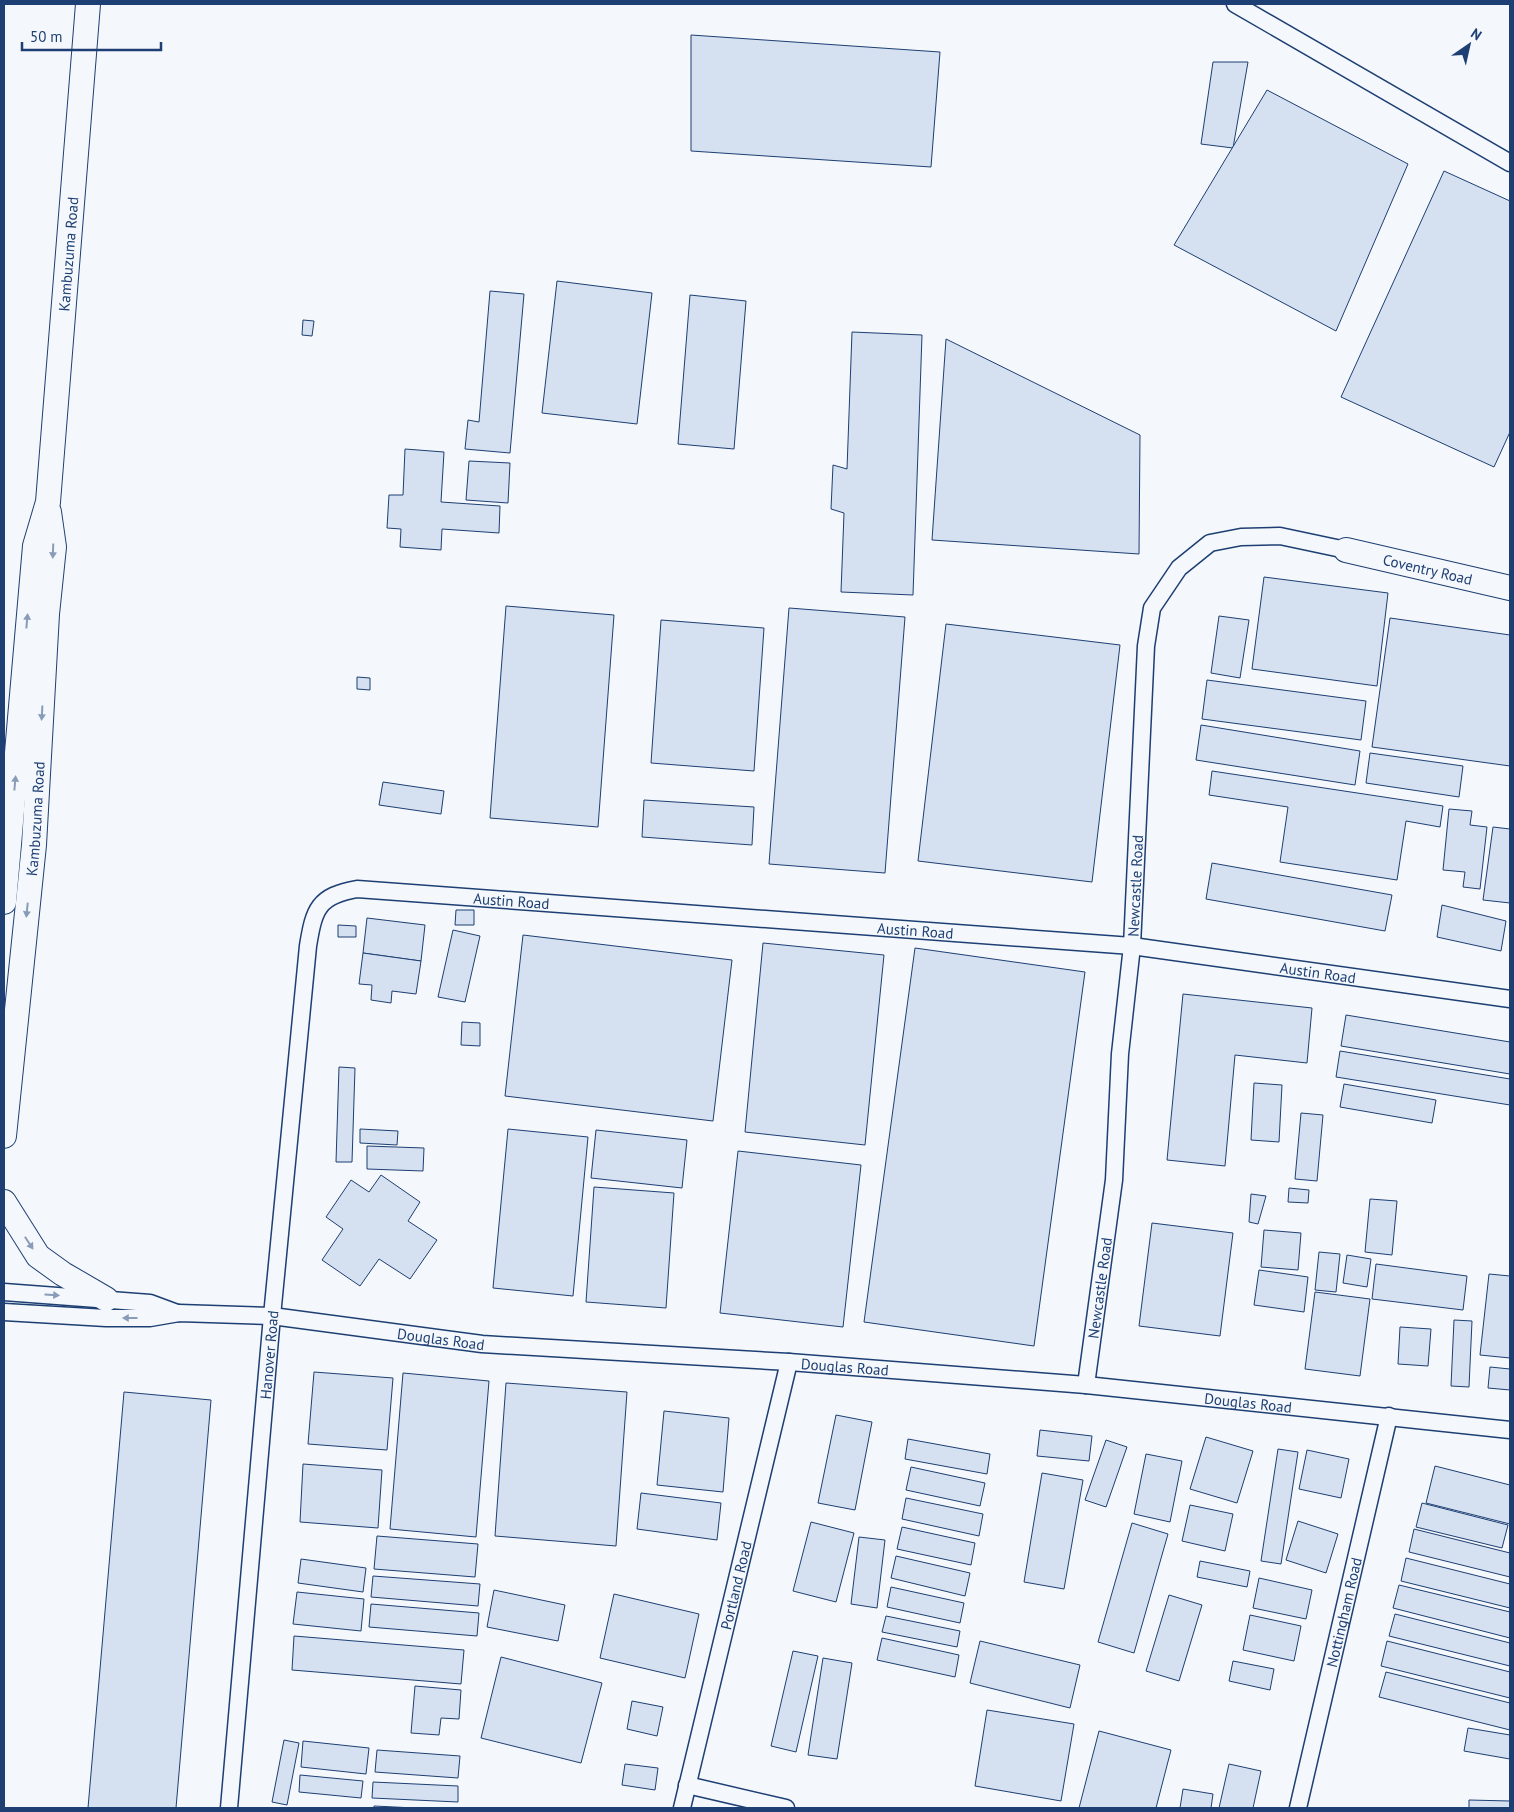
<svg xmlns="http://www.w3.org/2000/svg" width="1514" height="1812" viewBox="0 0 1514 1812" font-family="'PT Sans',sans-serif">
<rect width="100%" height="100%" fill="#f4f7fb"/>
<g fill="#d5e0f0" stroke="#1d3f73">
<polygon points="691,35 940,52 931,167 691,151"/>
<polygon points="1213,62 1248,62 1233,148 1201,144"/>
<polygon points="1267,90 1408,164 1336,331 1174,245"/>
<polygon points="1444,171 1510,201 1510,432 1494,467 1341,397"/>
<polygon points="557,281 652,293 637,424 542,413"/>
<polygon points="490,291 524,294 510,453 465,449 468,420 479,422"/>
<polygon points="690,295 746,301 734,449 678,444"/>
<polygon points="303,320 314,321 312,336 302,335"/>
<polygon points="852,332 922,335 913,595 841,592 844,513 831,509 833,465 847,469"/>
<polygon points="946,339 1140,435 1139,554 932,540"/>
<polygon points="405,449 444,452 441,502 500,506 499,533 442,529 441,550 400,547 401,529 387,528 389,495 403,495"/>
<polygon points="469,461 510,463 508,503 466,500"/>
<polygon points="1264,577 1388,593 1377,686 1252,669"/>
<polygon points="506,606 614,615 598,827 490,818"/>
<polygon points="789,608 905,617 885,873 769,864"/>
<polygon points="1219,616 1249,620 1240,678 1211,673"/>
<polygon points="1390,618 1510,635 1510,766 1372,747"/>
<polygon points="661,620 764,628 754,771 651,763"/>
<polygon points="946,624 1120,645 1092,882 918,861"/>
<polygon points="357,677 370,678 370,690 357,689"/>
<polygon points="1207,680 1366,701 1361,740 1202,719"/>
<polygon points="1201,725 1360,751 1355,785 1196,760"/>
<polygon points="1370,753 1463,766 1459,797 1366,783"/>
<polygon points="1212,771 1443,806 1440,827 1406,821 1397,880 1280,862 1288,807 1209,795"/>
<polygon points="383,782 444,791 441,814 379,805"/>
<polygon points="644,800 754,807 752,845 642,837"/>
<polygon points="1449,809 1472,811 1470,825 1487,827 1480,889 1463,887 1465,872 1443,870"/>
<polygon points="1493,827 1510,829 1510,903 1483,900"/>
<polygon points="1212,863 1392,895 1385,931 1206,899"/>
<polygon points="1442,905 1506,921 1501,951 1437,937"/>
<polygon points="456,910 474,910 474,925 455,925"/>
<polygon points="367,918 425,925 421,961 363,953"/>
<polygon points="338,925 356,926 356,937 338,937"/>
<polygon points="453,930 480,936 465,1002 438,997"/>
<polygon points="523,935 732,960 713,1121 505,1096"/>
<polygon points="763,943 884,955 865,1145 745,1132"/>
<polygon points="915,948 1085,972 1034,1346 864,1322"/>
<polygon points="363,953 421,961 416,994 392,991 391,1003 371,1000 372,985 359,984"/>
<polygon points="1183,994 1312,1008 1307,1063 1235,1055 1225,1166 1167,1160"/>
<polygon points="1346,1015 1510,1042 1510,1074 1341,1046"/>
<polygon points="462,1022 480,1023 480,1046 461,1045"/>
<polygon points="1340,1051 1510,1079 1510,1105 1336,1077"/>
<polygon points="339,1067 355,1068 352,1162 336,1162"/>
<polygon points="1254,1083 1282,1085 1279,1142 1251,1140"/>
<polygon points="1344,1084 1436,1100 1432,1123 1340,1107"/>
<polygon points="1301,1113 1323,1115 1317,1181 1295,1179"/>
<polygon points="360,1129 398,1131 397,1145 360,1143"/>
<polygon points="508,1129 588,1137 573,1296 493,1288"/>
<polygon points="596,1130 687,1140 682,1188 591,1178"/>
<polygon points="367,1146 424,1148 423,1171 367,1169"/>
<polygon points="738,1151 861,1165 843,1327 720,1313"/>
<polygon points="381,1175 420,1202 408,1221 437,1240 410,1279 379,1259 360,1286 322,1260 343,1229 326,1217 351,1180 369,1192"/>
<polygon points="594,1187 674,1193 666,1308 586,1302"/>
<polygon points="1289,1188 1309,1190 1308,1203 1288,1202"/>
<polygon points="1251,1194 1266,1196 1258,1224 1249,1222"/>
<polygon points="1370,1199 1397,1201 1392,1255 1365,1252"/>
<polygon points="1152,1223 1233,1233 1220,1336 1139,1326"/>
<polygon points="1264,1230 1301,1233 1298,1270 1261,1267"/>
<polygon points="1319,1252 1340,1254 1336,1292 1315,1290"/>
<polygon points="1347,1255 1371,1259 1367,1287 1343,1283"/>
<polygon points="1376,1264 1467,1276 1463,1310 1372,1299"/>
<polygon points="1259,1270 1308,1277 1304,1312 1254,1305"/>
<polygon points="1489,1274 1510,1276 1510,1358 1480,1355"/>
<polygon points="1315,1292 1370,1299 1360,1376 1305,1369"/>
<polygon points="1454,1320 1472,1321 1469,1387 1451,1386"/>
<polygon points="1400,1327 1431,1329 1428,1366 1398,1364"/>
<polygon points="1490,1367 1510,1369 1510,1390 1488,1388"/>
<polygon points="314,1372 393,1378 387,1450 308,1444"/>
<polygon points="403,1373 489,1381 476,1537 390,1529"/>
<polygon points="506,1383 627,1392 616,1546 495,1536"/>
<polygon points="124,1392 211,1400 176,1808 88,1808"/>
<polygon points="664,1411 729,1418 723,1492 657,1485"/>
<polygon points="836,1415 872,1422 855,1510 818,1503"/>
<polygon points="1040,1430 1092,1436 1089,1461 1037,1456"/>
<polygon points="1206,1437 1253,1451 1237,1503 1190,1489"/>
<polygon points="908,1439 990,1454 987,1474 905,1459"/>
<polygon points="1106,1440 1127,1447 1106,1507 1085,1500"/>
<polygon points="1278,1449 1298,1452 1281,1564 1261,1561"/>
<polygon points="1307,1450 1349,1459 1341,1498 1299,1489"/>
<polygon points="1146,1454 1182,1461 1170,1522 1134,1514"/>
<polygon points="303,1464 382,1470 378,1528 300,1522"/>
<polygon points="1435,1466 1510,1485 1510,1524 1426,1503"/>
<polygon points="911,1467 985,1483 980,1506 906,1490"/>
<polygon points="1042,1473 1083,1480 1064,1589 1024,1582"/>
<polygon points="641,1493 721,1503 717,1540 637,1529"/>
<polygon points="906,1498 983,1514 979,1536 902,1519"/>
<polygon points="1422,1503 1508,1525 1502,1548 1416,1527"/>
<polygon points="1190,1505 1233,1514 1225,1551 1182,1541"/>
<polygon points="1298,1521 1338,1534 1326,1573 1286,1560"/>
<polygon points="811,1522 854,1533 836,1602 793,1591"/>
<polygon points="1132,1523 1168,1534 1134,1653 1098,1642"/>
<polygon points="902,1527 975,1543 971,1565 897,1549"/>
<polygon points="1414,1529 1510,1553 1510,1577 1409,1552"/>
<polygon points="377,1536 478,1544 475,1577 374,1569"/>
<polygon points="859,1537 885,1540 877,1608 851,1604"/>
<polygon points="896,1556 970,1573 965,1596 891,1578"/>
<polygon points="1406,1558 1510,1584 1510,1608 1401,1581"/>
<polygon points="301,1559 366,1568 363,1592 298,1583"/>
<polygon points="1200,1561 1250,1571 1247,1587 1197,1577"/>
<polygon points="373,1576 480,1584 478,1606 371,1597"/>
<polygon points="1259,1578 1312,1590 1306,1619 1253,1608"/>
<polygon points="1399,1585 1510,1612 1510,1638 1393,1608"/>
<polygon points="891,1587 964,1603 960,1623 887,1607"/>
<polygon points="494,1590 565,1605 558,1641 487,1627"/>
<polygon points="297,1592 364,1599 361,1631 293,1624"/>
<polygon points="614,1594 699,1614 685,1678 600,1658"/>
<polygon points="1169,1595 1202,1605 1179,1681 1146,1671"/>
<polygon points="371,1604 479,1613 477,1636 369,1627"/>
<polygon points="1395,1614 1510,1643 1510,1666 1389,1636"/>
<polygon points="1250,1615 1301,1626 1294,1661 1243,1650"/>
<polygon points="886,1616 960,1631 957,1647 882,1632"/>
<polygon points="294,1636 464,1650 461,1684 292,1670"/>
<polygon points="882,1638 959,1655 955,1677 877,1660"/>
<polygon points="980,1641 1080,1665 1070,1708 970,1683"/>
<polygon points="1387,1641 1510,1672 1510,1698 1381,1666"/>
<polygon points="793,1651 818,1656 796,1752 771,1746"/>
<polygon points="501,1657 602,1683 581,1763 481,1738"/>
<polygon points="823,1658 852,1663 837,1759 808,1755"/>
<polygon points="1233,1661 1274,1669 1270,1690 1229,1681"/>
<polygon points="1386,1672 1510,1703 1510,1730 1379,1697"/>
<polygon points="415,1686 461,1690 459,1719 441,1718 439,1735 411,1733"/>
<polygon points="632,1701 663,1707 657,1736 627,1729"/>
<polygon points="987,1710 1074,1724 1061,1801 975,1786"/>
<polygon points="1468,1728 1510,1735 1510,1759 1464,1751"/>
<polygon points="1099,1731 1171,1750 1156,1808 1079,1808"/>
<polygon points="284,1740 299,1743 287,1805 272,1802"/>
<polygon points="303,1741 369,1748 366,1774 301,1767"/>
<polygon points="377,1750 460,1756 458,1778 375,1772"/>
<polygon points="625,1764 658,1768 655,1790 622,1785"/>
<polygon points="1229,1764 1261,1771 1253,1808 1219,1808"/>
<polygon points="300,1775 363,1781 361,1798 299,1792"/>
<polygon points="373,1782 458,1786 458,1802 372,1798"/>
<polygon points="1183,1789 1213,1794 1211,1808 1180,1808"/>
<polygon points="1469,1800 1510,1801 1510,1808 1469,1808"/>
<polygon points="374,1806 415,1808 374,1808"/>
</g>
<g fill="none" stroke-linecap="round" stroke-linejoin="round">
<defs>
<g id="street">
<polyline points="1235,4 1510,163"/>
<polyline points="4,1292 150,1303 177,1313"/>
<path id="s1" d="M4 1312 106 1318H150L179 1313 272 1316 482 1344 789 1362 1086 1385 1510 1430"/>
<path id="s2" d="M1086 1385 1114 1180 1120 1054 1132 946 1146 646 1152 608 1179 568 1210 543 1241 537 1280 536 1346 550"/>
<polyline points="687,1785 786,1808"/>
<path id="s3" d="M229 1808 272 1316 308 946C314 909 318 896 357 889L1132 946 1510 999"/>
<path id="s4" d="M682 1808 789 1362"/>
<path id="s5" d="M1298 1808 1389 1416"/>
</g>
<g id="secondary">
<path id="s6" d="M1346 550 1510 588"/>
<path id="s7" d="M4 902 35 546 48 502 88 4"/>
<path id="s8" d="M4 1136 34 845 47 614 54 547 49 512"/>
<polyline points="4,1202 38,1256 63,1274 106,1299"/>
</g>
</defs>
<use href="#street" stroke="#1d3f73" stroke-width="19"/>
<use href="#secondary" stroke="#1d3f73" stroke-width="26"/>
<use href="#street" stroke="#f4f7fb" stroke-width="16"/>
<use href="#secondary" stroke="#f4f7fb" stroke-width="24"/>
</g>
<defs><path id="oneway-solid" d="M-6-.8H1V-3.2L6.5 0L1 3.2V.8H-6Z" transform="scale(1.25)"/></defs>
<g fill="#889bb7">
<use href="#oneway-solid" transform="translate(53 551) rotate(92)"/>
<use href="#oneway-solid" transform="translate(27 621) rotate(-85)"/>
<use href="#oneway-solid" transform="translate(42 713) rotate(93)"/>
<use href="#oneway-solid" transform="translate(15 783) rotate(-85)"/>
<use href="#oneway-solid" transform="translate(27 910) rotate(96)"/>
<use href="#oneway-solid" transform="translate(29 1243) rotate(57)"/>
<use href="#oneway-solid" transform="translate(52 1295) rotate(3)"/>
<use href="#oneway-solid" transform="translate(130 1318) rotate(-180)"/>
</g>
<g text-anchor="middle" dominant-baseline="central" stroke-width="4" stroke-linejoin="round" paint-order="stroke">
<g font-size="15" fill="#1d3f73" stroke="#f4f7fb">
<text stroke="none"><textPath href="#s7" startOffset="652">Kambuzuma Road</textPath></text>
<text stroke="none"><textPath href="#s6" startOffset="84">Coventry Road</textPath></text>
<text stroke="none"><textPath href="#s8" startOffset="319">Kambuzuma Road</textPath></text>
<text stroke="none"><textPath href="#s2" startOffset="502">Newcastle Road</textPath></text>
<text stroke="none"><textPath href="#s3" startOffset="1104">Austin Road</textPath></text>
<text stroke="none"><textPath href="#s3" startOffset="1509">Austin Road</textPath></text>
<text stroke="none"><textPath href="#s3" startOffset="1914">Austin Road</textPath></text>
<text stroke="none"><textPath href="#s2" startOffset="98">Newcastle Road</textPath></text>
<text stroke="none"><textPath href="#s1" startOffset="439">Douglas Road</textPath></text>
<text stroke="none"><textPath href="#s3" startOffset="455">Hanover Road</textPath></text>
<text stroke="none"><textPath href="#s1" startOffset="844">Douglas Road</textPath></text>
<text stroke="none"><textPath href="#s1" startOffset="1249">Douglas Road</textPath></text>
<text stroke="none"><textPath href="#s4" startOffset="229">Portland Road</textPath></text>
<text stroke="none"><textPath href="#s5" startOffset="201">Nottingham Road</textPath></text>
</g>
</g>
<rect width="1514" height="1812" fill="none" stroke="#1d3f73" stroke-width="10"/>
<g transform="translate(1469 45) rotate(34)" stroke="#f4f7fb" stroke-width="4" paint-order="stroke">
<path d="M0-4L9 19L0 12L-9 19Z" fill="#1d3f73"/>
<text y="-8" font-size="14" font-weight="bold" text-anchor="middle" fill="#1d3f73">N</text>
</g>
<path d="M22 42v8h139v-8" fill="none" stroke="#1d3f73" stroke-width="2.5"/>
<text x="30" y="42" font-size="15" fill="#1d3f73" stroke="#f4f7fb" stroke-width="4" paint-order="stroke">50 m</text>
</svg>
